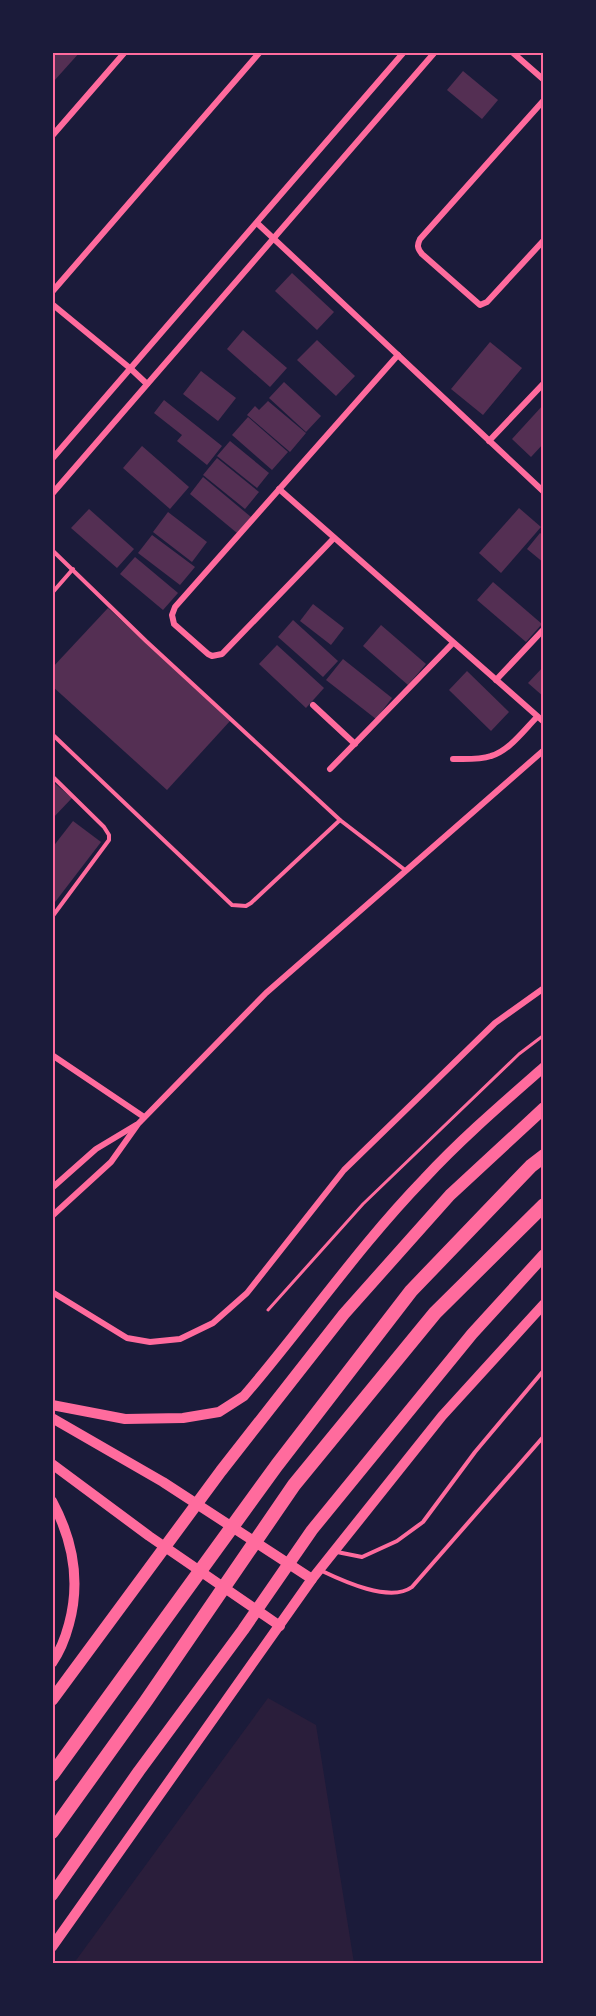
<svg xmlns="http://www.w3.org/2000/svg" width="596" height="2016" viewBox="0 0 596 2016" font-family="Georgia,serif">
<rect width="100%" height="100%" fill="#1b1b3a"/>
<polygon fill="#2a1e3b" points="268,1698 316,1725 354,1963 74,1963"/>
<g fill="#542f53">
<polygon points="52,52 80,52 54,81 52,79"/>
<polygon points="463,71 498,100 482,119 447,90"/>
<polygon points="292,273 334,312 317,330 275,291"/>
<polygon points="243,330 287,368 270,387 227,349"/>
<polygon points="317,340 355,376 336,396 297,360"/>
<polygon points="490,342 522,368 483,415 451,389"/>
<polygon points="201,371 236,398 218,421 183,394"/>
<polygon points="284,382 321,416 306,432 269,398"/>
<polygon points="164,400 222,446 207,465 177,441 182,435 154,413"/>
<polygon points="268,401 306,433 290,452 247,415 255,406 259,410"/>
<polygon points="544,404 544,443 531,457 512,439"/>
<polygon points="248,417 288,452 272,470 232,435"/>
<polygon points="230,441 269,473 257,488 217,456"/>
<polygon points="142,446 189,487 170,509 123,468"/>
<polygon points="217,458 259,492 245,509 203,475"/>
<polygon points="203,477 251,517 237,533 190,494"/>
<polygon points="519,508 541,527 501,573 479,553"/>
<polygon points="89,509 134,549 117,568 71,528"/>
<polygon points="168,512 207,542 192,562 153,532"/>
<polygon points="540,533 544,536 544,563 527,549"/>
<polygon points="152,535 195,567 180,585 138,553"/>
<polygon points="135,557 178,593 163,610 120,574"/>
<polygon points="493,582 542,624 526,642 477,600"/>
<polygon points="313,604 344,628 331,645 300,621"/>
<polygon points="108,608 230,721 167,790 52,686 52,668"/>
<polygon points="293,620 338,661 323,677 278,637"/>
<polygon points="381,625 426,664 408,685 363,646"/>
<polygon points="277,645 324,688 306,708 259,664"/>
<polygon points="343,659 392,698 376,719 326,680"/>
<polygon points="544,666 544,697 528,683"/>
<polygon points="467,671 509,712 491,731 449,690"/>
<polygon points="52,781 72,798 52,819"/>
<polygon points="73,821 101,842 52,906 52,848"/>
</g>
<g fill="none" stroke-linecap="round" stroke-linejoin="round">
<polyline stroke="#ff6b9d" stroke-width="3" points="268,1310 363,1204 519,1054 544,1035"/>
<g stroke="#ff6b9d" stroke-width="4">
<polyline points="52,550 146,641 340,820 405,870"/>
<polyline points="52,593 73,569"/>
<polyline points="52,734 232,905 246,906 251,903 340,820"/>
<polyline points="52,776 104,827 109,835 109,840 52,917"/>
<polyline points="337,1552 362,1557 397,1541 423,1522 475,1452 544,1370"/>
<path d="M322 1571C343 1581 390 1603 412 1587L544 1436"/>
</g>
<g stroke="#ff6b9d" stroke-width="6">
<polyline points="512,52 544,80"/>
<path d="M544 100 420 239C417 245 417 248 422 254L480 305 487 302 544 240"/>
<polyline points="52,136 125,52"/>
<polyline points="257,223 544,492"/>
<polyline points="52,292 260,52"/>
<polyline points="52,304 131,369 147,384"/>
<polyline points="489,441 544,383"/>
<polyline points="52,459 404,52"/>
<polyline points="279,489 544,722"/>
<polyline points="52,494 435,52"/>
<polyline points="334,538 222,654 212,656 208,654 174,624 172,615 175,607 398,355"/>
<polyline points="496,680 544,629"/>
<polyline points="313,705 355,744"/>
<path d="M453 759C465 759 479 760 491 756 509 751 524 730 537 717"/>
<polyline points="330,769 453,643"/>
<polyline points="52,1055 144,1117"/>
<polyline points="52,1188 96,1149 136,1125"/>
<polyline points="52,1216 111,1162 138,1124 266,993 544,750"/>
<polyline points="52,1292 127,1338 150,1342 180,1339 213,1323 247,1293 344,1170 495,1023 544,988"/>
</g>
<g stroke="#ff6b9d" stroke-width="10">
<path d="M52 1405 125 1419 183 1418 219 1412 244 1396C305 1325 359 1246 424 1179 461 1139 503 1103 544 1067"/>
<polyline points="52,1418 163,1482 312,1579"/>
<polyline points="52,1464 149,1536 280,1626"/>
<path d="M52 1501C73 1540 81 1580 69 1624 65 1639 61 1650 52 1663"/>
<polyline points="52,1947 312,1579 442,1416 544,1304"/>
</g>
<g stroke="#ff6b9d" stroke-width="12">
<polyline points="52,1700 221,1471 344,1314 450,1195 544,1108"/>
<polyline points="52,1895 139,1771 243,1630 312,1530 472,1334 544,1255"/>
</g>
<g stroke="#ff6b9d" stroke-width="14">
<polyline points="52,1775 277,1465 411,1291 531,1166 544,1156"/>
<polyline points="52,1832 146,1701 294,1485 435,1313 544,1205"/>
</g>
</g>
<rect width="596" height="2016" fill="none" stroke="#1b1b3a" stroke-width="108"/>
<rect x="54" y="54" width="488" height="1908" fill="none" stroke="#ff6b9d" stroke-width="2"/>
</svg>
